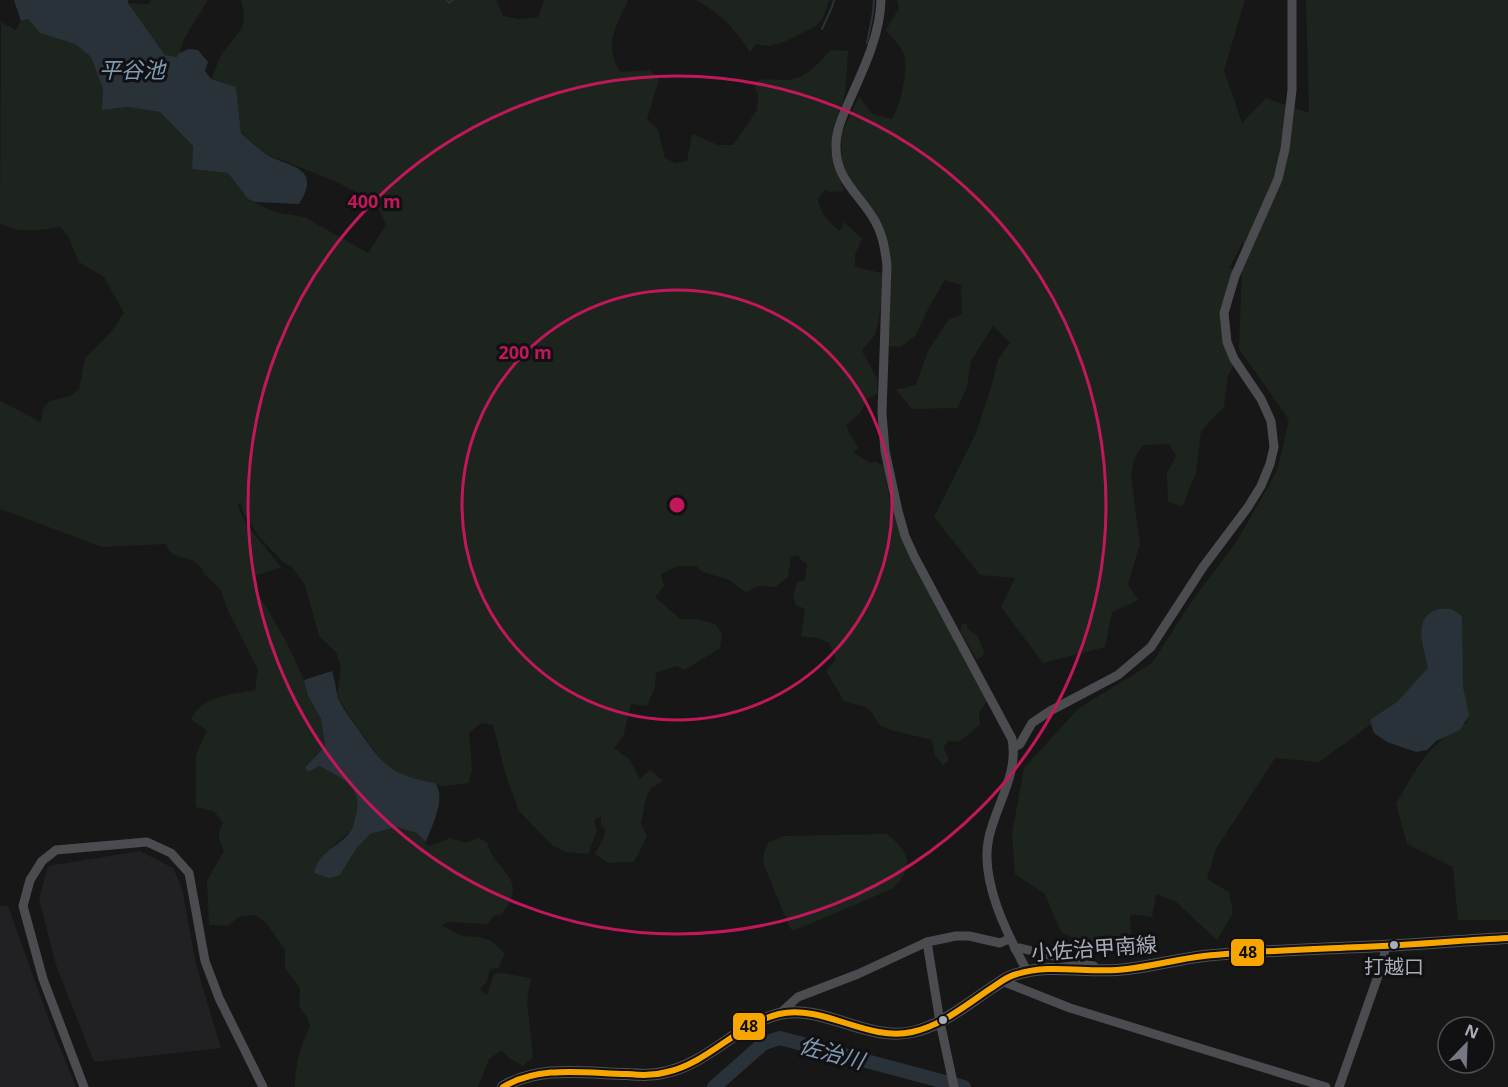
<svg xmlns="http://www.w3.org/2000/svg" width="1508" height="1087" viewBox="0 0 1508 1087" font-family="'Open Sans','Noto Sans JP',sans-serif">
<rect width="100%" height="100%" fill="#171717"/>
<g fill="#212123">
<polygon points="140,851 173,868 182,888 196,965 221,1048 94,1062 56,965 39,899 48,866"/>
<polygon points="0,906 8,906 50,1023 76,1087 0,1087"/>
</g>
<g fill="#1d241e">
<polygon points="151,0 208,0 185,37 178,57 165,55 128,3 149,4"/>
<path d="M241 0H496L503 16 519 19 538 17 544 0H628C616 29 603 42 620 72L650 70 659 80 647 119 658 129 665 158 675 163 687 161 692 134 718 145H733L757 110 758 94 755 90 757 81C766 78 772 80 781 80 805 81 816 66 831 50L848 51 845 95 834 126 831 148 835 166 844 191 832 192 824 190 818 200C821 215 828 221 840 231L844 222 862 239 855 255V267L882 273C885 283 879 328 874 336 870 342 865 345 862 351L877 378V394L867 399 860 413 846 426 858 448 853 452 870 463 876 462 884 466 889 496 903 538 987 701 979 713 980 725 959 742 949 741 943 746 949 760 943 765 935 756 932 740 890 730 878 724C869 702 863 708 844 701L826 671 836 659 829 643 818 638 801 636 805 609 796 605 793 596 797 582 805 580 807 564 800 559 799 555 791 557 788 577 775 587 759 586 746 592 729 580 703 572 696 566H677L661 574 664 586 655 597 680 619H697L715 624 722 634 720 648 685 670 676 666 656 673 655 687 647 706 631 704 623 737 614 748 629 759 640 779 650 770 663 781 651 788 646 798 641 823 647 836 634 862 608 863 595 854 604 837 605 830 601 824V817L596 818 594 821 597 831 588 854 566 852 552 845 519 811 506 776 493 725 481 723 469 733 472 769 469 783 444 786 411 779 384 764 348 714 337 695 341 667 336 652 319 636 305 585 292 567 284 563 260 538 243 512 240 502 238 506 246 524 281 567 255 576 259 595 288 645 304 680 308 696 321 719 325 746 314 757 319 766 341 777 355 788 358 809 351 831 330 848 340 875 356 849 370 834 396 827 417 833 429 846 450 838 466 843 478 838 487 842C494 873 531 876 502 914L493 916 488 924 447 922 442 926 463 936 479 937 490 940 505 954 498 968 490 969 487 981 480 990 487 995 494 974 500 973 531 978 527 1001 533 1057 523 1066 512 1060 501 1051 489 1059 478 1087H295C295 1065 300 1046 310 1027L308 1019 299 1006 300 988 285 968V950L267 924 256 915 239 917 227 926 209 925 207 881 224 851C219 840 216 835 223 823L214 811 196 807V755L207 731 191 719C204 695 230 695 255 690L258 670 229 613 220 589 205 575 201 567 190 559 178 557 169 551 166 544 102 547 0 509V401L41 422 43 409 49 401 70 396 79 389 85 358 111 332 124 313 104 277 79 262 68 236 60 227C40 230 18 234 0 223L1 22 16 30 21 21 28 19 41 33 75 44 91 57 103 89 102 110 128 107 160 112 193 146 192 169 228 173 248 199 274 212 304 217 368 253 386 225 376 203 337 182 264 153 241 132 236 87 211 79C215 71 217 63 221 56 235 32 250 33 241 0Z"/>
<path d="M696 0H829L823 18 816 26 784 42 769 46 756 44 750 52C733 27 723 15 696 0Z"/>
<path d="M897 0H1245L1224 70 1242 123 1266 98 1309 113 1306 0H1508V920H1458L1453 867 1407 844 1396 804C1418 765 1427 746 1467 722L1438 611 1422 627 1435 667 1404 700 1319 762 1275 758 1216 849 1207 879 1229 892 1233 913 1217 940 1176 902 1156 894 1152 917 1130 914 1131 936 1090 946 1061 932 1045 894 1015 874 1012 834 1024 768 1078 709 1152 663 1194 598 1237 541 1277 471 1289 420 1239 349 1243 241 1229 268 1235 269 1221 310 1234 365 1228 375 1224 407 1201 431 1196 473 1182 507 1168 501 1167 473 1176 456 1169 444 1143 445 1134 459 1131 477 1140 544 1128 584 1138 600 1112 612 1105 647 1043 663 1001 607 1015 578 980 575 934 517 977 431 992 384 998 360 1010 343 993 326 971 361 967 387 957 408 912 409 896 390 916 385 927 353 948 320 962 314 961 285 945 280 931 303 915 336 901 347 887 346 890 256 883 226 871 207 857 193 842 163 841 134 859 96 872 114 891 119C900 112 909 65 904 54 900 45 891 37 886 30L899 8Z"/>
<polygon points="962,624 966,624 969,630 977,635 985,654 977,660 960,631"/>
<path d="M887 834C910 852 915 868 892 889L793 931 790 928 763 863 764 853 769 842 784 836Z"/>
</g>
<g fill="#2a3239">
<path d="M14 0H128V3L165 55 177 57 179 53 189 49 198 50 208 62 205 71 211 79 236 87 241 133C248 139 255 146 263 152 285 168 324 164 299 204L255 202 248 199 228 173 192 169 193 146 160 112 128 107 102 110 103 89 91 57 75 44 40 33 28 19 21 21Z"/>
<path d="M1451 609 1462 616 1463 687 1469 715 1460 730 1436 741 1427 750 1416 752 1387 742 1374 733 1370 720 1397 702 1428 668C1425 650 1411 619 1436 610 1439 608 1447 609 1451 609Z"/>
<path d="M332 671C335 679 336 691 338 698 343 709 351 719 358 729 383 765 390 775 435 783 447 798 431 827 426 842L417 833 396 827 370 834 356 849 340 875 329 878 314 873C319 851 339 847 351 831 353 828 354 822 355 818 365 787 342 778 319 766L308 772 305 768 325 746 321 719 308 696 304 680Z"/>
</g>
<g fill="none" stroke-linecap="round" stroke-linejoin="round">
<g stroke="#2a3239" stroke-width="2">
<polyline points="447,0 449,3 453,0"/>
<polyline points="822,29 832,7 834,0"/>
<polyline points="867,43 873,13 874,0"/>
</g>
<polyline stroke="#2a3239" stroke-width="14" points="714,1087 764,1043 780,1038 964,1087"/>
<g stroke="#4b4c50" stroke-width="9">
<path d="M881 0C880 34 865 66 851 97 845 111 836 128 836 145 835 180 860 194 875 221 883 235 885 250 887 265L882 413 885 451 898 511 905 536 915 558 1012 739C1019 773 996 805 989 837 979 879 1007 934 1027 971"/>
<polyline points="1013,748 1020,744 1032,723 1050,711 1118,675 1151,647 1203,567 1248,507 1261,486 1270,464 1274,447 1271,421 1261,399 1234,359 1227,342 1224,313 1235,276 1278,179 1285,149 1292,90 1292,0"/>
<polyline points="927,942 940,1022 954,1087"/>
<polyline points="1015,949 1020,948 1094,966"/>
<polyline points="1002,981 1070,1008 1326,1087"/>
<polyline points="779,1014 798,997 858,974 927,942 956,936 969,936 1000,943 1009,939"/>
<polyline points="84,1087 43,979 23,906 30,880 42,861 56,850 147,842 171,853 189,873 205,961 219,998 263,1087"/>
<polyline points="1339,1087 1384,959 1385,946"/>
</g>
<path stroke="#4d4f52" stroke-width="12" d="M503 1087C540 1065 584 1073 626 1074 640 1075 653 1076 667 1072 708 1063 738 1024 779 1014 824 1004 867 1042 912 1032 941 1026 966 1005 990 989 998 984 1007 976 1017 974 1052 963 1091 974 1127 969 1153 966 1178 959 1204 956 1263 950 1323 949 1382 946 1424 944 1466 940 1508 938"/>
<defs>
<path id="bus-1" d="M503 1087C540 1065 584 1073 626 1074 640 1075 653 1076 667 1072 708 1063 738 1024 779 1014 824 1004 867 1042 912 1032 941 1026 966 1005 990 989 998 984 1007 976 1017 974 1052 963 1091 974 1127 969 1153 966 1178 959 1204 956 1263 950 1323 949 1382 946 1424 944 1466 940 1508 938"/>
</defs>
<use href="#bus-1" stroke="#111113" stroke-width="10"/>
<use href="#bus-1" stroke="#f7a600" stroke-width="6"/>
</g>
<g fill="none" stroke="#c2185b" stroke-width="3">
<circle cx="677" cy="505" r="215"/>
<circle cx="677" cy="505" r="429"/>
</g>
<g fill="#a8adb8" stroke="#111113" stroke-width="2">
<circle cx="1394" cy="945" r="5"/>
<circle cx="943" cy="1020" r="5"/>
</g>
<g text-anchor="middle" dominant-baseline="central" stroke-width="6" stroke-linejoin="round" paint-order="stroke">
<g font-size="20" fill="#a8adb8" stroke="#111113">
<text x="1394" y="966">打越口</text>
</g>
<g font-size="21" fill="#a8adb8" stroke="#111113">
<text transform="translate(1094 948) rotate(-4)">小佐治甲南線</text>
</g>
<g font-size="22" font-style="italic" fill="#7f9bb3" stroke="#111113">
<text x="132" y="69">平谷池</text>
<text transform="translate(832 1052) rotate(15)">佐治川</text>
</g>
</g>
<circle cx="677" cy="505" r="9" fill="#c2185b" stroke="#111113" stroke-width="3"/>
<g font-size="18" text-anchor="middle" font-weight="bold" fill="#c2185b" stroke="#111113" stroke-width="6" stroke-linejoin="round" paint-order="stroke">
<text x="374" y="208">400 m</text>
<text x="525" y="359">200 m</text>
</g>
<g stroke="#111113" stroke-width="2">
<rect x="1230" y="938" width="35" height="29" rx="6" fill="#f7a600"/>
<rect x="732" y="1012" width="34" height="29" rx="6" fill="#f7a600"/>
</g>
<g font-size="16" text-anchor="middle" font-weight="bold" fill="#111">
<text x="1248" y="958">48</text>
<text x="749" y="1032">48</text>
</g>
<g transform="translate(1466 1045) rotate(23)"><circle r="28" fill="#111113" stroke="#4d4f55" stroke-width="1.5"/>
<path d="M0-4.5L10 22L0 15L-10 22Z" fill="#757880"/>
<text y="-9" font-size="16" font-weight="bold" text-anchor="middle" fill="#a8adb8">N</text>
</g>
</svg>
